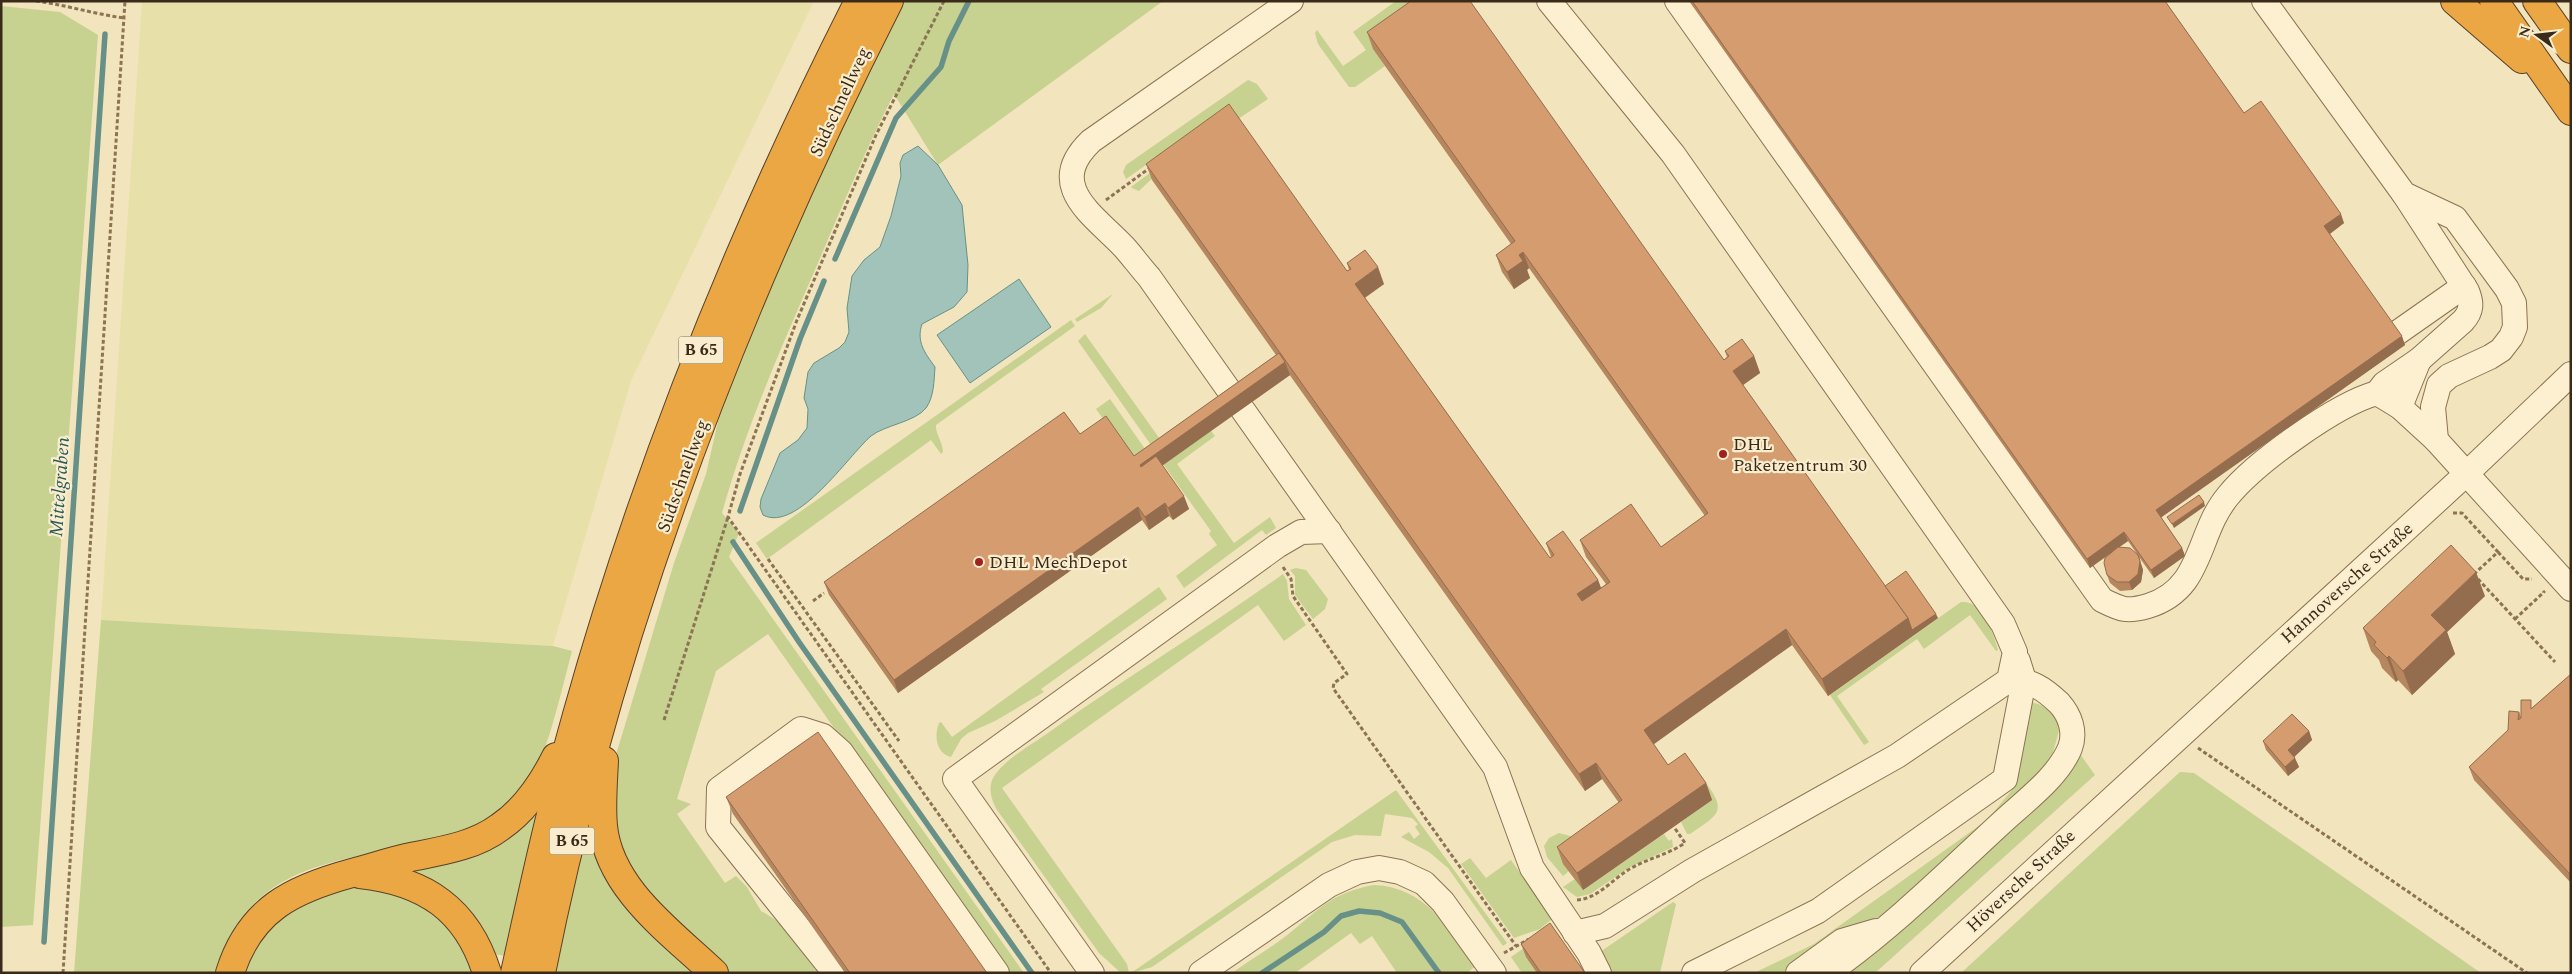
<svg xmlns="http://www.w3.org/2000/svg" width="2572" height="974" viewBox="0 0 2572 974" font-family="Spectral,serif">
<rect width="100%" height="100%" fill="#f2e4bc"/>
<polygon fill="#e8e0a9" points="142,1 814,1 631,381 553,646 101,620"/>
<g fill="#c7d190">
<path d="M902 1H1163L938 165 894 94C863 154 838 217 811 279 778 355 744 433 722 513L739 533 729 557 1024 973H1006L768 634 716 671 677 799 691 804 677 814 725 883 736 876 747 887 761 911 773 918 801 943 826 973H731L652 902 620 854 610 797 615 758 674 563 706 474 720 413 736 368 778 265 845 115Z"/>
<polygon points="1396,1 1440,1 1374,49 1385,66 1355,87 1349,87 1318,44 1315,33 1317,30 1343,66 1366,50 1353,32"/>
<polygon points="1,6 60,12 98,35 33,925 1,927"/>
<polygon points="1248,80 1257,84 1268,99 1235,121 1187,136 1126,179 1123,172 1126,165"/>
<polygon points="1185,147 1139,191 1132,188 1131,187"/>
<polygon points="1113,294 1101,308 1077,322 1075,319"/>
<path d="M1071 320 1075 326 936 425C935 434 943 442 943 452L941 454 931 440 767 559 756 543Z"/>
<polygon points="1085,334 1167,449 1158,455 1078,341"/>
<polygon points="1110,399 1152,459 1139,469 1096,409"/>
<polygon points="1211,431 1215,436 1177,464 1234,543 1270,517 1276,528 1266,535 1262,530 1184,588 1176,576 1217,545 1209,534 1211,531 1163,464"/>
<polygon points="1296,568 1306,570 1328,599 1325,609 1313,619 1295,595 1295,576 1290,570"/>
<path d="M1283 574 1287 581 1289 599 1306 625 1284 641 1258 605 1002 788 1127 964 1129 973H1121L1099 953 997 810C991 799 987 786 995 775 1006 758 1038 741 1055 728 1130 675 1208 628 1283 574Z"/>
<path d="M1159 587 1167 599 1041 689 1044 692 995 721 968 733 961 739 951 757C936 753 934 736 939 723L941 722 952 737Z"/>
<path d="M1961 602C1983 600 1993 632 1998 650L1996 651 1970 615 1924 649 1917 639 1837 696 1869 742 1864 745 1830 695Z"/>
<path d="M101 620 553 646 572 651C562 687 545 770 520 796 512 804 489 824 479 828 467 833 454 835 442 838 342 864 252 856 214 973H74Z"/>
<path d="M2029 702C2046 704 2053 713 2060 727L2052 756 2025 790 1889 913 1837 933 1782 973H1754L1814 944 1987 820 2012 790 2017 776Z"/>
<polygon points="2080,754 2095,775 1875,973 1841,973"/>
<polygon points="2180,772 2194,773 2481,973 1961,973"/>
<path d="M1704 780C1728 812 1719 814 1690 834H1687L1681 822 1712 800 1700 783Z"/>
<polygon points="1396,790 1507,943 1503,946 1448,868 1429,852 1401,837 1409,832 1414,839 1420,834 1415,827 1418,824 1412,818 1385,814 1381,836 1355,835 1332,842 1152,967 1131,973"/>
<polygon points="527,814 539,819 506,956 488,953 402,867"/>
<polygon points="584,833 593,833 695,970 689,972 552,973"/>
<polygon points="1559,833 1574,837 1563,863 1569,871 1563,876 1547,857 1544,846 1549,838"/>
<polygon points="1664,834 1669,841 1672,839 1673,847 1630,867 1590,894 1577,897 1563,887 1575,879 1583,890"/>
<polygon points="1470,858 1486,878 1511,860 1552,919 1540,929 1514,938 1461,864"/>
<path d="M1374 885C1425 887 1449 928 1477 965L1467 973H1397L1372 936 1360 944 1351 933 1295 973H1232C1250 960 1269 949 1286 936 1319 910 1330 893 1374 885Z"/>
<path d="M358 887 394 891 444 917 478 973H243C266 922 302 894 358 887Z"/>
<polygon points="1673,902 1676,904 1660,973 1608,973 1600,952"/>
<polygon points="1531,943 1537,973 1522,973 1511,957"/>
</g>
<g fill="#a1c3ba" stroke="#679188">
<path d="M918 146 938 165 962 205 968 265 967 292 954 307 922 324C916 342 925 353 935 367 934 381 934 397 926 408 915 422 885 425 871 436 848 456 797 533 763 515L760 507 761 499 780 453 798 440 807 428 808 409 804 398 808 372 814 363 839 348 845 342 849 332 847 308 852 276 864 260 880 247 891 216 901 176 900 163 903 155Z"/>
<polygon points="1019,279 1051,327 970,383 937,335"/>
</g>
<g fill="none" stroke-linecap="round" stroke-linejoin="round">
<g stroke="#679188" stroke-width="5.5">
<polyline points="835,259 896,118 941,67 949,41 969,1"/>
<polyline points="740,511 800,339 824,281"/>
<polyline points="733,542 799,642 1032,973"/>
<polyline points="44,942 105,34"/>
<polyline points="1262,973 1324,932 1341,916 1359,911 1380,913 1402,922 1439,973"/>
</g>
<defs>
<g id="minor">
<path d="M1291 1 1091 141C1044 186 1094 215 1124 247 1133 257 1140 267 1149 277L1495 767 1532 868 1589 953 1599 973"/>
<polyline points="1549,1 1673,154 2003,624 2015,652 2009,680 1897,756 1692,871 1605,926 1575,933"/>
<path d="M1677 1 2102 600C2122 610 2127 612 2148 606 2204 589 2196 534 2228 496 2255 463 2336 404 2377 393L2400 407 2436 440 2571 589"/>
<polyline points="2264,1 2404,194 2455,218 2507,289 2514,303 2515,327 2511,337 2501,350 2490,357 2449,376 2439,385 2433,407 2436,440"/>
<path d="M2404 194 2467 291C2472 303 2472 311 2463 321L2419 360"/>
<polyline points="2397,333 2464,286"/>
<polyline points="2377,393 2384,384 2419,360 2400,407"/>
<polyline points="835,973 718,827 719,789 801,729 823,736 841,752 997,973"/>
<polyline points="1092,973 955,779 1277,546 1301,532 1329,531"/>
<polyline points="1201,973 1329,885 1357,872 1379,868 1400,872 1424,883 1443,902 1494,973"/>
<polyline points="1694,973 1818,911 2005,779 2024,680 2018,661"/>
<polyline points="1798,973 1842,941 1876,931"/>
<path d="M1828 973C1890 929 1943 877 1998 826 2022 803 2057 779 2070 748 2076 732 2070 715 2059 703 2043 688 2031 680 2009 680"/>
<polyline points="1922,973 2465,475 2571,374"/>
</g>
<g id="highway">
<polyline points="2455,1 2522,59"/>
<polyline points="2494,1 2571,111"/>
<polyline points="2537,1 2571,49"/>
<path d="M604 761C603 782 601 805 603 826 609 889 672 933 714 973"/>
<path d="M360 874C425 881 467 909 487 973"/>
<path d="M230 973C250 909 293 889 352 873 372 868 391 861 411 857 441 851 475 846 500 827 525 810 543 783 556 757"/>
<path d="M515 973C534 886 553 800 577 715 646 469 743 229 859 1"/>
<path d="M541 973C608 635 733 308 889 1"/>
</g>
</defs>
<use href="#minor" stroke="#8b7354" stroke-width="26"/>
<use href="#highway" stroke="#584129" stroke-width="30"/>
<g stroke="#8b7354" stroke-width="3" stroke-dasharray="4 2.5" stroke-linecap="butt">
<path d="M36 1C66 5 94 14 124 18"/>
<polyline points="944,1 876,135 797,320 740,474 728,517 1051,973"/>
<polyline points="1106,200 1151,167"/>
<polyline points="2453,513 2462,513 2498,552 2473,575"/>
<polyline points="2498,552 2523,579 2532,579"/>
<polyline points="768,559 899,741"/>
<polyline points="1283,567 1291,579 1293,596 1347,674 1334,683 1333,688 1516,946"/>
<polyline points="2478,579 2555,662"/>
<polyline points="813,601 824,593"/>
<polyline points="2515,619 2544,592 2543,591"/>
<polyline points="664,720 728,517"/>
<polyline points="2198,748 2527,973"/>
<path d="M1577 900C1597 899 1612 880 1628 870 1646 859 1667 855 1685 843L1674 827"/>
<polyline points="1504,953 1529,939"/>
<polyline points="63,973 125,1"/>
</g>
<use href="#minor" stroke="#fcf0d0" stroke-width="24"/>
<use href="#highway" stroke="#eba744" stroke-width="28"/>
</g>
<g fill="#b6865f" fill-rule="evenodd">
<path d="M1689 1H2165L2244 113 2344 223 2330 234 2405 345 2161 517 2182 548 2185 556 2154 578 2139 557 2143 570 2141 582 2132 590 2120 591 2110 583 2107 575 2110 553 2090 568ZM2128 541 2137 554 2119 547Z"/>
<polygon points="1367,32 1724,360 1727,357 1725,351 1754,356 1760,373 1742,385 1885,586 1938,618 1828,696 1792,645 1653,744 1668,765 1706,783 1712,800 1583,890 1563,864 1557,847 1619,803 1602,779 1585,791 1289,374 1290,375 1162,465 1189,509 1173,520 1169,516 1149,530 1142,520 898,693 829,595 824,582 1080,434 1134,456 1276,355 1152,180 1146,164 1347,271 1349,270 1347,263 1384,284 1365,298 1550,558 1551,557 1546,543 1598,580 1601,588 1606,584 1586,557 1580,540 1661,547 1705,516 1529,268 1527,270 1530,278 1514,289 1502,272 1496,255 1511,244 1373,49"/>
<polygon points="2485,596 2447,632 2455,654 2412,695 2398,680 2396,682 2382,668 2379,660 2371,651 2363,628"/>
<polygon points="2571,674 2571,883 2474,780 2469,767 2508,730 2519,712 2521,717"/>
<polygon points="2309,731 2312,740 2294,757 2299,767 2288,776 2266,750 2263,741"/>
<polygon points="726,797 987,973 845,973 733,814"/>
<polygon points="1521,944 1585,973 1537,973 1526,957"/>
</g>
<g fill="#946d4e">
<polygon points="2341,214 2344,223 2328,235 2324,226"/>
<polygon points="1523,252 1529,268 1527,270 1530,278 1514,289 1507,272 1519,255"/>
<polygon points="1378,267 1384,284 1361,300 1355,284"/>
<polygon points="2402,336 2405,345 2159,519 2156,510"/>
<polygon points="1754,356 1760,373 1739,388 1733,371"/>
<polygon points="1285,362 1290,375 1145,478 1140,465"/>
<polygon points="1184,496 1189,509 1173,520 1168,508"/>
<polygon points="2204,502 2205,506 2174,528 2172,524"/>
<polygon points="1165,503 1169,516 1149,530 1145,517"/>
<polygon points="1138,507 1142,520 898,693 894,680"/>
<polygon points="2124,532 2128,541 2090,568 2087,559"/>
<polygon points="2182,548 2185,556 2154,578 2151,570"/>
<polygon points="2140,561 2143,570 2141,582 2132,590 2129,582"/>
<polygon points="2476,572 2485,596 2447,632 2455,654 2412,695 2403,671 2431,615"/>
<polygon points="1598,580 1604,596 1583,611 1577,594"/>
<polygon points="1936,614 1938,618 1828,696 1822,679 1908,618"/>
<polygon points="1786,629 1792,645 1650,747 1644,730"/>
<polygon points="2389,656 2398,680 2396,682 2387,658"/>
<polygon points="2309,731 2312,740 2292,759 2288,750"/>
<polygon points="2295,758 2299,767 2288,776 2285,767"/>
<polygon points="1596,763 1602,779 1585,791 1579,774"/>
<polygon points="1706,783 1712,800 1583,890 1577,873"/>
</g>
<g fill="#d49c6f" stroke="#946d4e">
<polygon points="1411,1 1470,1 1724,360 1729,356 1725,351 1742,339 1754,356 1733,371 1908,618 1822,679 1786,629 1644,730 1668,765 1685,753 1706,783 1577,873 1557,847 1622,800 1596,763 1579,774 1146,164 1229,104 1347,271 1351,269 1347,263 1365,250 1378,267 1355,284 1550,558 1554,555 1546,543 1563,531 1598,580 1577,594 1582,601 1610,582 1580,540 1631,504 1661,547 1708,513 1523,252 1519,255 1523,261 1507,272 1496,255 1515,241 1367,32"/>
<polygon points="1692,1 2165,1 2244,113 2261,101 2341,214 2324,226 2402,336 2156,510 2182,548 2151,570 2124,532 2087,559"/>
<polygon points="1279,353 1285,362 1140,465 1141,467 1156,456 1184,496 1168,508 1165,503 1145,517 1138,507 894,680 824,582 1064,412 1080,434 1106,416 1134,456"/>
<polygon points="2199,495 2204,502 2172,524 2167,517"/>
<polygon points="2451,545 2476,572 2431,615 2446,630 2403,671 2389,656 2387,658 2374,645 2376,642 2363,628"/>
<polygon points="2118,547 2130,548 2138,555 2140,561 2138,574 2129,582 2117,582 2107,575 2104,563 2105,558"/>
<polygon points="1906,571 1936,614 1912,630 1908,618 1885,586"/>
<polygon points="2571,674 2571,875 2469,767 2508,730 2509,711 2519,712 2518,720 2521,718 2521,700 2531,700 2531,709"/>
<polygon points="2292,714 2309,731 2288,750 2295,758 2285,767 2263,741"/>
<polygon points="818,732 987,973 850,973 726,797"/>
<polygon points="1550,923 1585,973 1541,973 1521,944"/>
</g>
<g fill="#a0221f" stroke="#f9edcd" stroke-width="2">
<circle cx="1723" cy="454" r="5"/>
<circle cx="979" cy="562" r="5"/>
</g>
<g text-anchor="middle" dominant-baseline="central" stroke-width="4.5" stroke-linejoin="round" paint-order="stroke">
<g fill="#f9edcd" stroke="#736450" stroke-width="1">
<rect x="678.5" y="336.5" width="45" height="27" rx="4"/>
<rect x="549.5" y="827.5" width="45" height="27" rx="4"/>
</g>
<g font-size="16" font-weight="bold" fill="#392a1a">
<text x="701" y="350">B 65</text>
<text x="572" y="841">B 65</text>
</g>
<g font-size="18" fill="#392a1a" stroke="#f9edcd">
<text transform="translate(840 102) rotate(-65)">Südschnellweg</text>
<text transform="translate(683 476) rotate(-70)">Südschnellweg</text>
<text transform="translate(2347 583) rotate(-42)">Hannoversche Straße</text>
<text transform="translate(2021 881) rotate(-43)">Höversche Straße</text>
</g>
<g font-size="18" fill="#392a1a" stroke="#f9edcd" text-anchor="start">
<text x="1733" y="444">DHL<tspan x="1733" dy="21">Paketzentrum 30</tspan></text>
<text x="989" y="562">DHL MechDepot</text>
</g>
<g font-size="19" font-style="italic" fill="#285a59" stroke="#f9edcd">
<text transform="translate(60 487) rotate(-86)">Mittelgraben</text>
</g>
</g>
<rect width="2572" height="974" fill="none" stroke="#392a1a" stroke-width="5"/>
<g transform="translate(2537 35) rotate(285)" stroke="#f9edcd" stroke-width="4" paint-order="stroke">
<path d="M0-4L9 19L0 12L-9 19Z" fill="#392a1a"/>
<text y="-8" font-size="14" font-weight="bold" text-anchor="middle" fill="#392a1a">N</text>
</g>
</svg>
